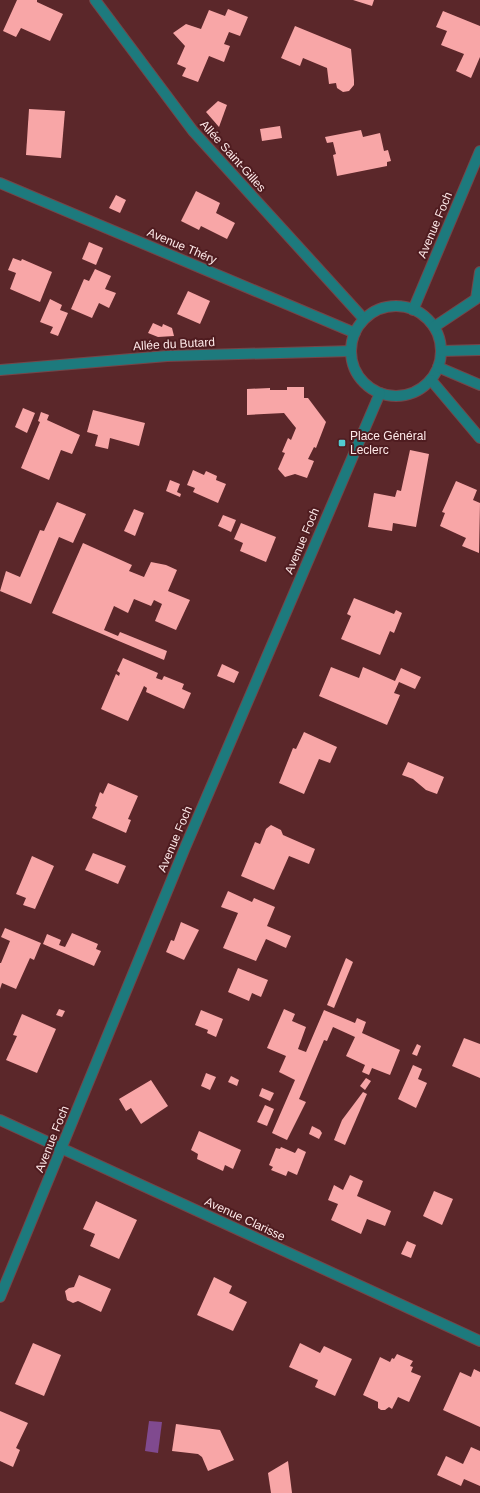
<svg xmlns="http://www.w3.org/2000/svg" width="480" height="1493" viewBox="0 0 480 1493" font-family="Helvetica,sans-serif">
<rect width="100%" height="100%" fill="#5b272a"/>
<polygon fill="#804a8f" points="149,1421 162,1422 158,1453 145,1451"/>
<g fill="#f8a6a7">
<polygon points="17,0 37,0 37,2 63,14 50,41 21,28 16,37 3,31"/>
<polygon points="353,0 374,0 372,6"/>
<polygon points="228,9 248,17 240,36 229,32 224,44 230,46 224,62 209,56 198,82 182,76 186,68 177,64 185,46 173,33 186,24 201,29 209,10 225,16"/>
<polygon points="443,11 480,26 480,57 471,78 456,71 464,54 441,45 447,31 436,27"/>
<polygon points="295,26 351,49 354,80 354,85 349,91 343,92 337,88 336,83 329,84 327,68 303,58 300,66 281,58"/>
<polygon points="218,101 227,105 219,127 206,112"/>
<polygon points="29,109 65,111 61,158 26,155"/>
<polygon points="280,126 282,138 262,141 260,129"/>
<polygon points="361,130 363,137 380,133 384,151 388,150 391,161 387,162 387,166 337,176 333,155 336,154 333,142 327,143 325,137"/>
<polygon points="196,191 220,203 216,213 235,223 227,239 201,226 199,230 181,221"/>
<polygon points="116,195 126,200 120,213 109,208"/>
<polygon points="89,242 103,248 96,265 82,259"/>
<polygon points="13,258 21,261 22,259 52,272 40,302 10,289 16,273 8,270"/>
<polygon points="95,269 111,276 105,289 116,293 109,308 99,303 92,318 71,309 84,279 89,281"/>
<polygon points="188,291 210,301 200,324 177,314"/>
<polygon points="50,299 62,305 60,310 68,313 58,336 50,333 53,327 40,322"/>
<polygon points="153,323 162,327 163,324 172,328 174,336 158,337 148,333"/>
<polygon points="287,387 304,387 304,398 308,398 326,422 316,448 314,447 308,459 314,461 307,478 295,474 285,477 278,469 285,453 282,452 288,438 291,440 296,428 284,413 247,415 247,389 270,388 270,390 287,390"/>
<polygon points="23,408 35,413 27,433 15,427"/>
<polygon points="93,410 145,423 139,446 110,438 108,449 95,446 98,435 87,432"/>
<polygon points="41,412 49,415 47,420 80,435 72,454 61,450 49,480 21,468 40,422 38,421"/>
<polygon points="410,450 429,454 416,527 393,523 392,531 368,527 374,493 395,497 397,490 401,491"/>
<polygon points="193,470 204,475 206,471 217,476 216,480 226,484 218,503 193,492 195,488 187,485"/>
<polygon points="170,480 180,484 177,492 181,494 180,497 166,491"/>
<polygon points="456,481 477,490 473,500 480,503 479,553 462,546 466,538 440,526 445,513 442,512"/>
<polygon points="57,502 86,514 73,543 59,537 31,604 0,591 6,571 20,577 40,530 44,531"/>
<polygon points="134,509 144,513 135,536 124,531"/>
<polygon points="223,515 236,520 231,532 218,526"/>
<polygon points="241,523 276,537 266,562 240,551 243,543 234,539"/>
<polygon points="83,543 132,565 129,571 144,577 151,562 166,565 177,570 168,591 190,600 176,630 155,621 162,604 154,600 151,606 134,599 128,613 114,606 104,630 118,636 120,632 167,651 164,660 52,613"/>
<polygon points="354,598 394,614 396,610 402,613 394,633 390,631 380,655 341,639 351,616 347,614"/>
<polygon points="123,658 158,673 156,678 162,680 164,676 184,684 182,689 191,693 184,709 146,692 147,688 144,686 128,721 101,709 116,674 119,676 120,673 117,671"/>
<polygon points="222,664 239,672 234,683 217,676"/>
<polygon points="331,667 359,678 363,667 395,681 401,668 421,677 415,689 399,682 394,693 400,695 387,725 319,696"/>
<polygon points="304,732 337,747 330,763 319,759 304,794 279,783 293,748 296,749"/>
<polygon points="408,762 444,777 437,794 426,790 413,779 402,775"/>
<polygon points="108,783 138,796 128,819 131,820 126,833 92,818 97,807 95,806 100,792 103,794"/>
<polygon points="271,825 281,830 283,835 315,849 309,864 289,856 274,890 241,876 255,842 260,844 266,829"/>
<polygon points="93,853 126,866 118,884 85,870"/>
<polygon points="32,856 54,866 35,909 23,905 26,898 16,894"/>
<polygon points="228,891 252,902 254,898 275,907 267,926 291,936 286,948 266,939 256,961 223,948 238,913 221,907"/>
<polygon points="181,922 199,930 184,960 166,952 171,940 174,941"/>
<polygon points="5,928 41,943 34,960 30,958 16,989 2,983 0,989 0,963 1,963 10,941 1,937"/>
<polygon points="72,933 98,944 96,949 101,951 94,966 43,944 47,934 61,940 59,945 65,947"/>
<polygon points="346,958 353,962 334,1008 327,1005"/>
<polygon points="238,968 268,980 261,997 252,993 249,1001 228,992"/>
<polygon points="59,1009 65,1011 62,1017 56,1015"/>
<polygon points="284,1009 295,1014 292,1021 306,1027 298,1049 306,1052 324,1010 355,1023 357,1018 366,1022 362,1033 400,1050 390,1075 372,1068 369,1075 362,1072 365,1065 346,1056 355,1037 333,1027 327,1041 324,1040 299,1099 306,1102 287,1140 272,1133 295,1080 279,1072 286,1056 267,1048"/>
<polygon points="201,1010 223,1019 216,1037 207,1033 208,1030 195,1025"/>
<polygon points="22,1014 56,1029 37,1073 6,1060 17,1036 13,1035"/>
<polygon points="464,1038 480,1044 480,1078 452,1066"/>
<polygon points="417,1044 421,1046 417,1056 412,1054"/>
<polygon points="413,1065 422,1069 418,1079 427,1083 416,1108 398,1099"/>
<polygon points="206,1073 216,1077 210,1090 201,1086"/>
<polygon points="231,1076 239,1080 237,1086 228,1082"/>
<polygon points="366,1078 371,1081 365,1090 360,1086"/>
<polygon points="151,1080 168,1106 141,1124 131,1108 126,1111 119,1099"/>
<polygon points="262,1088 274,1093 270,1101 259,1096"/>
<polygon points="363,1092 367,1094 345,1145 334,1140 342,1120"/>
<polygon points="265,1105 274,1109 267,1126 257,1122"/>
<polygon points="312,1126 320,1130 322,1133 319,1139 309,1134"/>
<polygon points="199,1131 241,1150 233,1169 225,1165 223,1171 197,1159 198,1154 191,1150"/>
<polygon points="281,1147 295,1153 298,1148 306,1152 297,1175 288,1171 286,1176 271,1170 273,1167 269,1165 276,1148 280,1149"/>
<polygon points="350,1175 363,1181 357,1196 391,1211 385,1226 367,1219 361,1234 331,1220 338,1204 328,1200 334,1185 343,1190"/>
<polygon points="434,1191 453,1199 442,1225 423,1216"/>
<polygon points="96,1201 137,1220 119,1259 90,1246 95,1234 83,1229"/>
<polygon points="407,1241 416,1245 411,1258 401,1254"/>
<polygon points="79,1275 111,1289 101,1312 78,1301 73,1303 67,1300 65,1291 69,1288 74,1287"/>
<polygon points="214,1277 232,1286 229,1293 247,1302 233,1331 197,1315"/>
<polygon points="33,1343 61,1355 44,1396 15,1384"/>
<polygon points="300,1343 320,1353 324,1346 352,1359 335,1396 315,1387 318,1380 289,1367"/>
<polygon points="397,1354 413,1361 410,1366 413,1367 411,1372 421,1376 409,1402 398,1397 392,1409 389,1407 385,1410 381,1410 378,1408 378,1402 363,1395 380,1357 390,1362 392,1358 394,1359"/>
<polygon points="474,1369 480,1372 480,1427 443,1410 460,1372 471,1377"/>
<polygon points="0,1411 28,1423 16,1448 20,1450 13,1467 0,1461"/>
<polygon points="176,1424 220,1430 234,1460 208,1471 202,1457 198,1454 172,1451"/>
<polygon points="471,1447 480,1451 480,1486 464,1479 461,1486 437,1475 446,1456 463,1464"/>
<polygon points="288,1461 292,1493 271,1493 268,1473"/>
</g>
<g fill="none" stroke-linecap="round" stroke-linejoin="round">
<defs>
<g id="minor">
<polyline points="95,0 193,131 364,319"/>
<polyline points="0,183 355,333"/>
<circle cx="396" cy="351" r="45"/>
<polyline points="413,310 480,151"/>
<polyline points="434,327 476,299 480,272"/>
<polyline points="441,351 480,350"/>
<polyline points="438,367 480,385"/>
<polyline points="0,370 167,356 351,351"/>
<polyline points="431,380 480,438"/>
<polyline points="0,1120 480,1341"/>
<polyline points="0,1297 184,850 380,393"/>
</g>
</defs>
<use href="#minor" stroke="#754649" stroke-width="12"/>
<use href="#minor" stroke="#1d7a7d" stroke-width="10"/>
</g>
<rect fill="#52ccd1" stroke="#4f1c20" stroke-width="1.5" x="338" y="439" width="8" height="8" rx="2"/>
<g text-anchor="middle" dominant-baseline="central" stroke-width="4" stroke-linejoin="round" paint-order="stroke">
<g font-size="12" fill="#fee9e9" stroke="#4f1c20">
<text transform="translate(233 156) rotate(48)">Allée Saint-Gilles</text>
<text transform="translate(435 225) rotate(-67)">Avenue Foch</text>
<text transform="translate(182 246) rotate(23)">Avenue Théry</text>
<text transform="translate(174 344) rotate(-3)">Allée du Butard</text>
<text transform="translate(302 541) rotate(-67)">Avenue Foch</text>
<text transform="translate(175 839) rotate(-67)">Avenue Foch</text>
<text transform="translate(52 1139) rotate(-68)">Avenue Foch</text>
<text transform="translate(245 1219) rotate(25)">Avenue Clarisse</text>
</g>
<g font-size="12" fill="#fee9e9" stroke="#4f1c20" text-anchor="start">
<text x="350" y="436">Place Général<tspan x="350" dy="14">Leclerc</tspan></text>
</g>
</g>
</svg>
